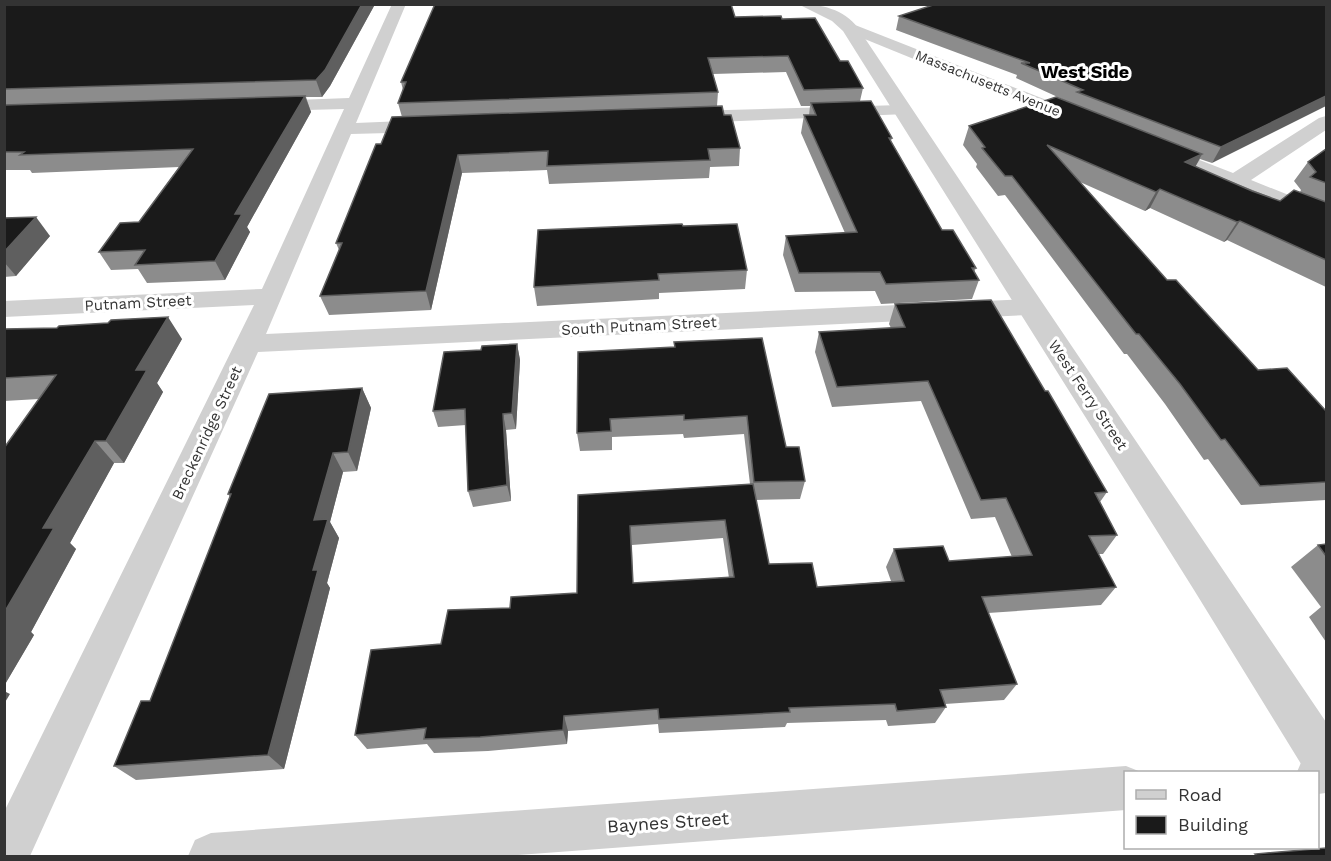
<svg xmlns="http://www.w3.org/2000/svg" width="1331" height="861" viewBox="0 0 1331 861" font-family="'Work Sans',sans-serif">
<rect width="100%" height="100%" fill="#fff"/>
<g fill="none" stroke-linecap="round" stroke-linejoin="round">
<g fill="#d0d0d0" fill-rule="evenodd">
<polygon points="392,4 406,4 356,123 427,120 434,122 436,126 434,130 427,132 351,134 266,334 1028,299 1037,301 1041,307 1037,313 1028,315 258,352 30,856 4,856 4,812 254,305 4,317 4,301 262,289 344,109 269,111 263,110 260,106 263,102 269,101 349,98"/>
<polygon points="850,23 1082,114 1084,118 1082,122 1068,122 845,31 842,28"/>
<polygon points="901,105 907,106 910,110 907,114 691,123 684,121 682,117 684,113 691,111"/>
<polygon points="1326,116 1326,130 1251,180 1326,210 1326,225 1152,155 1149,151 1152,147 1166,147 1233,173 1319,118"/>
<polygon points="1326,751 1326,793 1318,794 1318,772 1297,772 1303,758"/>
<polygon points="1126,766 1141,772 1126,772 1126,810 505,856 188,856 195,840 211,833"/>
</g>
<path fill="#d0d0d0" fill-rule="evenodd" d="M798 4C821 4 844 9 858 28L981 212 1326 722V785L1318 782V772H1306L1194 590 843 31 832 21Z"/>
</g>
<g fill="#8c8c8c" fill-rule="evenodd">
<polygon points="4,4 374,6 330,86 322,97 306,97 311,112 247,227 250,232 225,280 147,283 138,269 111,270 99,252 139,222 179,167 32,173 30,170 4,170"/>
<polygon points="1326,4 1212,163 1200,159 1195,167 1280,201 1300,192 1301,190 1294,181 1308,162 1326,149 1326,287 1227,240 1224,242 1150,208 1145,211 1080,182 1167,280 1258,370 1326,411 1326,500 1241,505 1208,459 1204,460 1165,404 1127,354 1124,354 1005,195 998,196 976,167 977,164 963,145 969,126 1073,104 1016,78 1017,75 896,30 899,16"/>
<polygon points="735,17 782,19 840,61 863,88 860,101 892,138 891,141 942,230 976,268 974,272 979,280 972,299 881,304 875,291 795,292 783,255 786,236 845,233 801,133 804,115 809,115 810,106 801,106 786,72 713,74 718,92 717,106 724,115 740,148 739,166 710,167 709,178 549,184 547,170 462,173 431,310 329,315 320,296 339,250 336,243 381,144 402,117 398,103 403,90 401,82"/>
<polygon points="4,218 50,236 16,276 4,277"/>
<polygon points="683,226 747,270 745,289 659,293 659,299 537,306 534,287"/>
<path d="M895 304 1045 391 1107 492 1100 502 1117 535 1103 554H1098L1116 587 1101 605 988 613 1017 684 1004 700 945 704 946 707 935 723 888 726 886 720 787 723 785 727 659 733 658 724 568 731 567 744 488 751 434 753 427 744 367 749 355 735 441 644 510 608 577 593 578 495 750 484 744 434 684 438 683 434 612 437V450L580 451 577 433 674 347V342L786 447 805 481 800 499 756 500 769 564 817 587 891 581 886 567 894 549 949 561 1012 557 995 517 971 519 921 401 832 407 815 352 819 332 891 328 889 324ZM723 538 729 578 633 583 632 545Z"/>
<polygon points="108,323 182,339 157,383 163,392 124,463 114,463 70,543 76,549 31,632 34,635 4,686 39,399 4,401 4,329 57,328"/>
<polygon points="517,344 520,360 516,429 506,430 511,501 473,507 468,491 466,425 438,427 433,411 481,350"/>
<polygon points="362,388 371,408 357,471 343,472 330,522 339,538 327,583 330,588 284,769 136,780 114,766 150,701 230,497 228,494"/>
<polygon points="1326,544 1326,642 1309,617 1321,607 1291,567 1318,545"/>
</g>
<g fill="#5f5f5f">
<polygon points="362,4 374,4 374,6 330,86 322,97 316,80"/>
<polygon points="305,96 311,112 247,227 250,232 225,280 215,261 235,214"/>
<polygon points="1326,96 1326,106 1212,163 1221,147"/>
<polygon points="1202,154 1192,173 1185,162"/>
<polygon points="458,155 462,173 431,310 426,291"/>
<polygon points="1160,189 1150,208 1145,211 1156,192"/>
<polygon points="36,217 50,236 16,276 4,262 4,252"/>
<polygon points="1240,221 1227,240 1224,242 1237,222"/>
<polygon points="168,317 182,339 157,383 163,392 124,463 106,441 136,370"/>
<polygon points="517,344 520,360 516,429 512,413"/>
<polygon points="362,388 371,408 357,471 348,452"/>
<polygon points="503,414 506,430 511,501 507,485"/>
<polygon points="95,441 114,463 70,543 76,549 31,632 34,635 4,686 4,613 43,528"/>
<polygon points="333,453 343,472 330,522 339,538 327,583 330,588 284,769 268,755 313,570 314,520"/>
<polygon points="4,691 10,694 4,704"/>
<polygon points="564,716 568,731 567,744 563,730"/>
</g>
<g fill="#1a1a1a" stroke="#5f5f5f" stroke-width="1.5" fill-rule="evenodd">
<polygon points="4,4 362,4 325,70 316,80 4,89"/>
<polygon points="435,4 731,4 735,17 781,16 782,19 815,18 840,61 848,61 863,88 804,90 788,56 708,58 718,92 398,103 406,82 401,82"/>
<polygon points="936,4 1326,4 1326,96 1221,147 1077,92 1083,90 1021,63 1030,63 899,16"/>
<polygon points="305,96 235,214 242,214 215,261 135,265 145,250 99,252 120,223 139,222 193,149 20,155 24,152 4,152 4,105"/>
<polygon points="1056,97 1202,154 1185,162 1252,191 1280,201 1294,190 1326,202 1326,260 1240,221 1237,222 1160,189 1156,192 1047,145 1167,280 1176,280 1258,370 1287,368 1326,411 1326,482 1260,486 1225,439 1221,440 1180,384 1139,334 1136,334 1012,176 1005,176 982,148 985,147 969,126"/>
<polygon points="871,101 892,138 889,138 942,230 953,230 976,268 972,268 979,280 886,284 880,272 799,273 786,236 857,232 804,115 816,115 811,103"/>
<polygon points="722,106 724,115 731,115 740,148 708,149 710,160 547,166 548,151 458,155 426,291 320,296 342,243 336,243 376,144 381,144 392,117"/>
<polygon points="1326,149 1326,183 1310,177 1316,172 1308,162"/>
<polygon points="36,217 4,252 4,218"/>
<polygon points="682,224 683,226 737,224 747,270 658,274 659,280 534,287 538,230"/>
<path d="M991 300 1045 391H1048L1107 492 1095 493 1117 535 1089 536 1116 587 982 597 1017 684 940 690 946 707 897 711 895 704 789 708 790 712 659 719 658 709 564 716 563 730 480 737 424 739 426 728 355 735 371 650 441 644 448 610 510 608 511 597 577 593 578 495 753 484 769 564 812 563 817 587 904 581 894 549 943 546 949 561 1032 555 1006 498 981 500 928 381 837 387 819 332 905 327 895 304ZM725 520 734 577 633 583 630 526Z"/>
<polygon points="168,317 136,370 147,370 106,441 95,441 43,528 54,528 4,613 4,448 56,375 4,378 4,329 57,328 59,326 108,323 111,320"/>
<polygon points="762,338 786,447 799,447 805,481 754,482 747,416 684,420 684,415 610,419 611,431 577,433 578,352 675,347 674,342"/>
<polygon points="517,344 512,413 503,414 507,485 468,491 465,409 433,411 444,352 481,350 482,346"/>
<polygon points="362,388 348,452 333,453 314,520 328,519 313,570 318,570 268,755 114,766 141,701 150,701 231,494 228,494 269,394"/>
<polygon points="1326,544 1326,556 1318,545"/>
<polygon points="1326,848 1326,856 1257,856 1255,854"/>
</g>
<g text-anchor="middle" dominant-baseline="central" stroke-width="6" stroke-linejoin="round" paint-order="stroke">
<g font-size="14" fill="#333" stroke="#fff">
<text transform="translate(988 83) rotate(22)">Massachusetts Avenue</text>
</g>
<g font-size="15" fill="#333" stroke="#fff">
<text transform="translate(138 303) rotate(-3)">Putnam Street</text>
<text transform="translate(639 326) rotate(-3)">South Putnam Street</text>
<text transform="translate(1088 395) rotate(56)">West Ferry Street</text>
<text transform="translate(207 433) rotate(-65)">Breckenridge Street</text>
</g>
<g font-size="18" font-weight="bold" fill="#000" stroke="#fff">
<text x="1085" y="71">West Side</text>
</g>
<g font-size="18" fill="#333" stroke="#fff">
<text transform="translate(668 822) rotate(-4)">Baynes Street</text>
</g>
</g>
<rect width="1331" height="861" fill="none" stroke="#333333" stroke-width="12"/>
<rect x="1124" y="771" width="195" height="78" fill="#ffffff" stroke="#adadad" stroke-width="1.5"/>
<rect x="1136" y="790" width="30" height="9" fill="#d0d0d0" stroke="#adadad" stroke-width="1.5"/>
<text x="1178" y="801" font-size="18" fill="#333333">Road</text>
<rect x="1136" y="816" width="30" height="18" fill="#1a1a1a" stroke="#adadad" stroke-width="1.5"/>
<text x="1178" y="831" font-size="18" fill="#333333">Building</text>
</svg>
